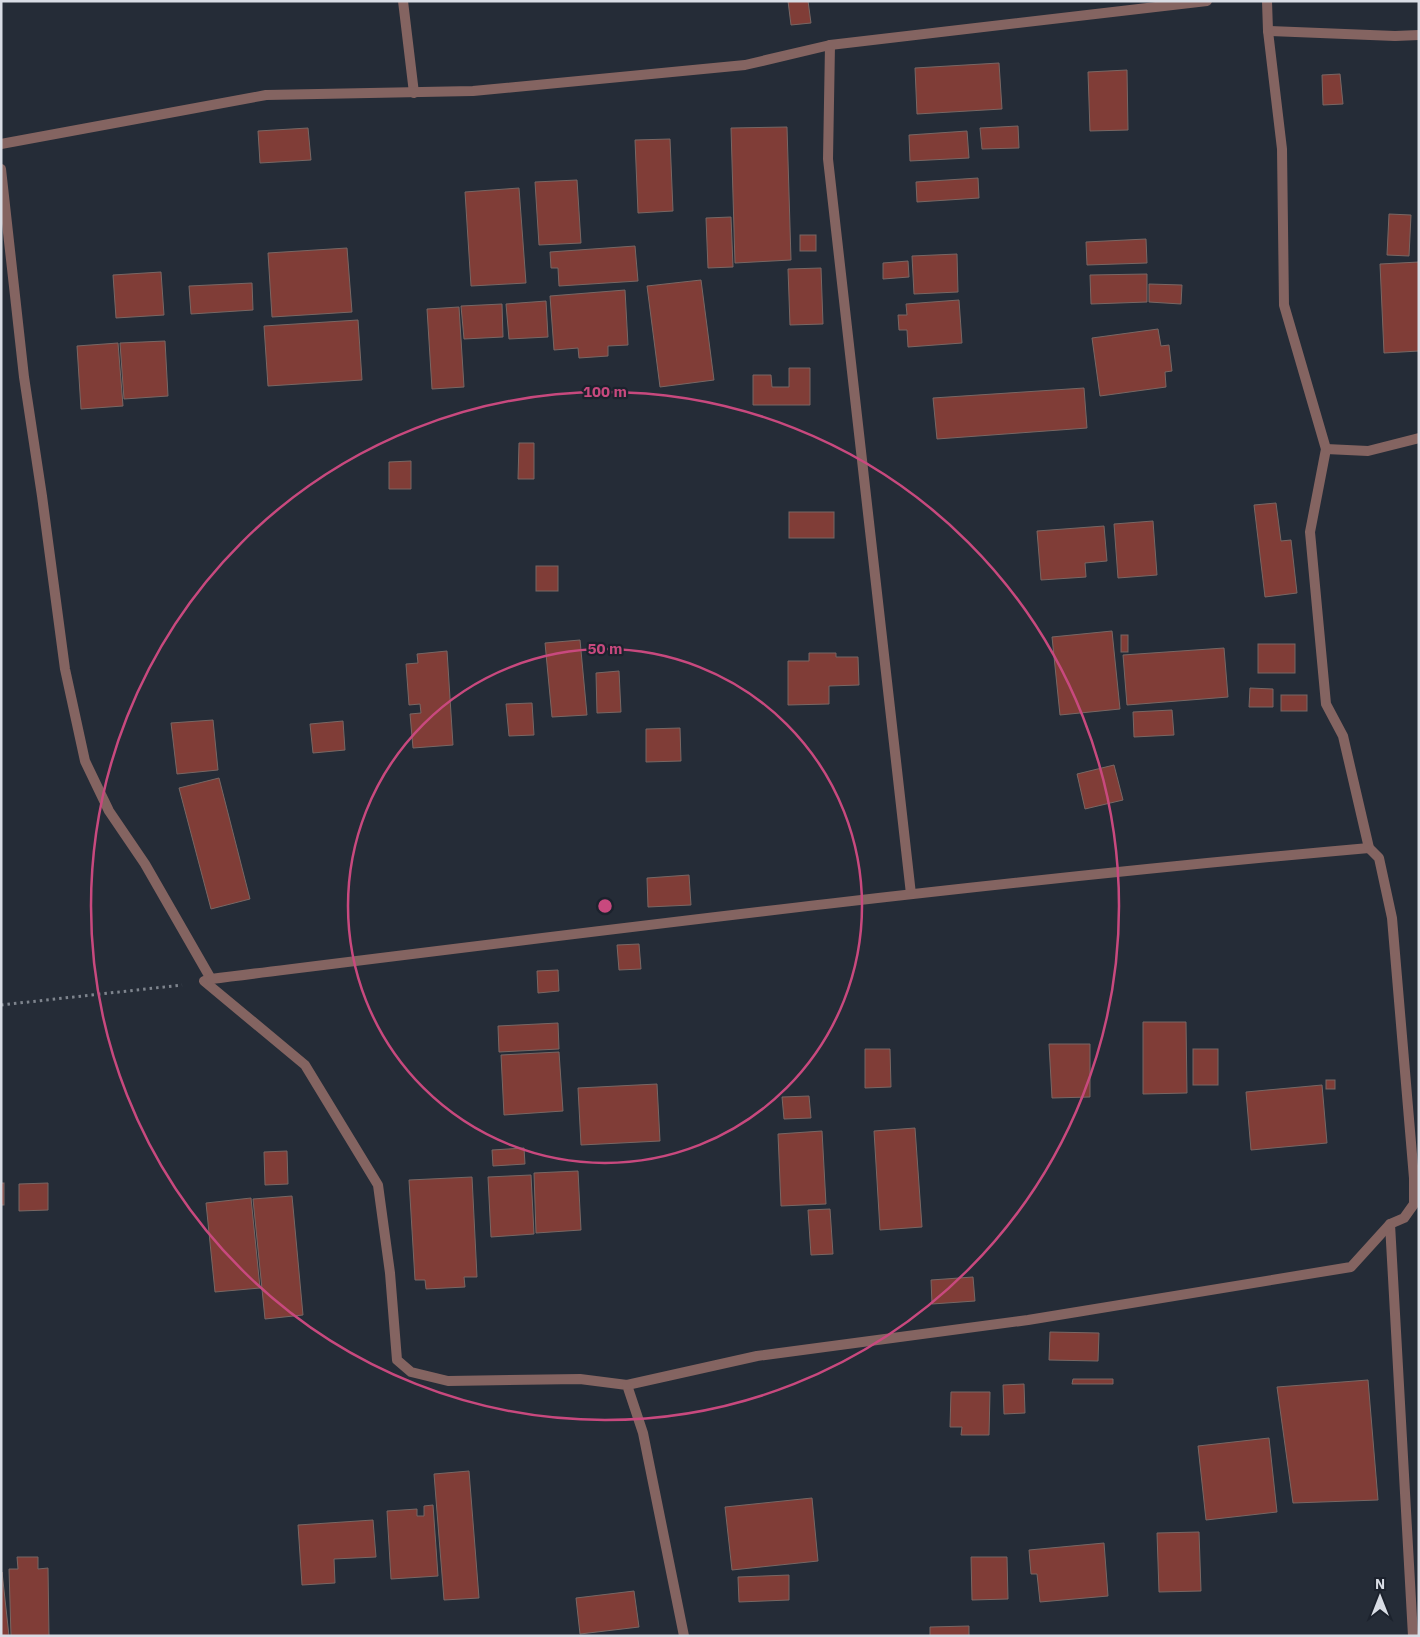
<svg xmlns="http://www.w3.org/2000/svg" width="1420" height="1637" viewBox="0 0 1420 1637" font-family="'IBM Plex Sans',sans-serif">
<rect width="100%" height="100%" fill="#252c37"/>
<g fill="#803d37" stroke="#786764">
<polygon points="788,1 808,1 811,23 791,25"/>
<polygon points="999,63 1002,109 917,114 915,68"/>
<polygon points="1127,70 1128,130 1090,131 1088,72"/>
<polygon points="1340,74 1343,104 1323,105 1322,75"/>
<polygon points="1018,126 1019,148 982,149 980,128"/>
<polygon points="787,127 791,260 735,263 731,128"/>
<polygon points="308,128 311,160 260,163 258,131"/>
<polygon points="967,131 969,158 910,161 909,135"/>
<polygon points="670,139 673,211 638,213 635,140"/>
<polygon points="978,178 979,198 917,202 916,182"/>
<polygon points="577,180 581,243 539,245 535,182"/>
<polygon points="519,188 526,283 471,286 465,192"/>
<polygon points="1389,214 1411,215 1409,256 1387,255"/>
<polygon points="731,217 733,267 708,268 706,218"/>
<rect x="800" y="235" width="16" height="16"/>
<polygon points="1146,239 1147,263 1087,265 1086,242"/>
<polygon points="635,246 638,281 559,286 558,268 551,268 550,252"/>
<polygon points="347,248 352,312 272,317 268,253"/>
<polygon points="957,254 958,292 914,294 912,256"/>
<polygon points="908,261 909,277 883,279 883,263"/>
<polygon points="1419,262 1419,351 1384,353 1380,264"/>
<polygon points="821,268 823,324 790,325 788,269"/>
<polygon points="161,272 164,315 116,318 113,275"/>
<polygon points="1147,274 1147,302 1091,304 1090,275"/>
<polygon points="701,280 714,380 660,387 647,286"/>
<polygon points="252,283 253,310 191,314 189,286"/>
<polygon points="1149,284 1182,285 1181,304 1149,302"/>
<polygon points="625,290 628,345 608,346 608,356 579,358 578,348 554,350 550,296"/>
<polygon points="959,300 962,343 908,347 907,330 899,330 898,315 907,315 906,304"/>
<polygon points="546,301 548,337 509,339 506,304"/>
<polygon points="502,304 503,337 464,339 461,306"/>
<polygon points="459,307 464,387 432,389 427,309"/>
<polygon points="358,320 362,380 268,386 264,326"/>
<polygon points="1158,329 1161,346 1169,345 1172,371 1165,372 1166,387 1100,396 1092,338"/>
<polygon points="165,341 168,396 124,399 120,343"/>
<polygon points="118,343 123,406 81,409 77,346"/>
<polygon points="789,368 810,368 810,405 753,405 753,375 771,375 772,387 789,387"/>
<polygon points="1084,388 1087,428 937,439 933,398"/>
<polygon points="519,443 534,443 534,479 518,479"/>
<polygon points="411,461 411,489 389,489 389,462"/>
<polygon points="1276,503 1281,541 1291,540 1297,593 1265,597 1254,505"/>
<rect x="789" y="512" width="45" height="26"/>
<polygon points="1153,521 1157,575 1118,578 1114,524"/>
<polygon points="1104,526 1107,561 1085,563 1086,577 1041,580 1037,531"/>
<rect x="536" y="566" width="22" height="25"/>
<polygon points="1112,631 1120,709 1060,715 1052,637"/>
<rect x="1121" y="635" width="7" height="17"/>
<polygon points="580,640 587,715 552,717 545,643"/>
<rect x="1258" y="644" width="37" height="29"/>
<polygon points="1224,648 1228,697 1127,705 1123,655"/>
<polygon points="447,651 453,745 413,748 410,714 421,713 420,704 409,705 406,664 418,663 417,654"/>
<polygon points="809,653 836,653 836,657 858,657 859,685 829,686 829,704 788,705 788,661 809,661"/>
<polygon points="619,671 621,712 597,713 596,673"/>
<polygon points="1250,688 1273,689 1273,707 1249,707"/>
<rect x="1281" y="695" width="26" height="16"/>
<polygon points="532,703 534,735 509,736 506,704"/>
<polygon points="1172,710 1174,735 1134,737 1133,712"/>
<polygon points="213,720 218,770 177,774 171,723"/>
<polygon points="343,721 345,750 313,753 310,724"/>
<polygon points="680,728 681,761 646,762 646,729"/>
<polygon points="1114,765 1123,800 1085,809 1077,774"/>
<polygon points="219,778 250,899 211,909 179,788"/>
<polygon points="689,875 691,905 648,907 647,878"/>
<polygon points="639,944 641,969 619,970 617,945"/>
<polygon points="558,970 559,991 538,993 537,971"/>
<polygon points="1143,1022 1186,1022 1187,1093 1143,1094"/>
<polygon points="558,1023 559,1049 499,1052 498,1026"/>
<polygon points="1049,1044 1090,1044 1090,1097 1052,1098"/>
<polygon points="865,1049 890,1049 891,1087 865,1088"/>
<rect x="1193" y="1049" width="25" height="36"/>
<polygon points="559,1052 563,1111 504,1115 501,1055"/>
<rect x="1326" y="1080" width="9" height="9"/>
<polygon points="657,1084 660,1141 581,1145 578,1088"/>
<polygon points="1322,1085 1327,1143 1251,1150 1246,1092"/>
<polygon points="809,1096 811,1118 784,1119 782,1097"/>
<polygon points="915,1128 922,1227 880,1230 874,1131"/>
<polygon points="822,1131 826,1204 781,1206 778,1134"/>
<polygon points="524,1148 525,1164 493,1166 492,1150"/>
<polygon points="287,1151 288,1184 265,1185 264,1152"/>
<polygon points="578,1171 581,1230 536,1233 534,1173"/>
<polygon points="531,1175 534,1234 491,1237 488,1177"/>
<polygon points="472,1177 477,1277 464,1277 465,1287 426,1289 425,1280 415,1280 409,1180"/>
<rect x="1" y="1183" width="3" height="22"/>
<polygon points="48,1183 48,1210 19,1211 19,1184"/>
<polygon points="292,1196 303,1315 265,1319 253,1199"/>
<polygon points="251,1198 260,1288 215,1292 206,1203"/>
<polygon points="830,1209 833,1254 811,1255 808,1210"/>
<polygon points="973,1277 975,1301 932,1304 931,1280"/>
<polygon points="1050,1332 1099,1333 1098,1361 1049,1360"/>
<polygon points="1073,1379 1113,1379 1113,1384 1072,1384"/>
<polygon points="1368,1380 1378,1500 1293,1503 1277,1387"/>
<polygon points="1024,1384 1025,1413 1004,1414 1003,1385"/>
<polygon points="951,1392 990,1392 989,1435 961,1435 962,1427 950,1427"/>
<polygon points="1269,1438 1277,1512 1206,1520 1198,1446"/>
<polygon points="469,1471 479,1598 444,1600 434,1474"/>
<polygon points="812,1498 818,1561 732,1570 725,1507"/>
<polygon points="433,1505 438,1576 391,1579 387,1511 417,1509 417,1516 424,1516 424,1506"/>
<polygon points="373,1520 376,1557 334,1559 335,1583 302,1585 298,1525"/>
<polygon points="1199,1532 1201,1591 1159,1592 1157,1533"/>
<polygon points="1104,1543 1108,1596 1040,1602 1037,1574 1031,1574 1029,1550"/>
<polygon points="17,1557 38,1557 38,1569 48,1568 49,1636 11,1636 9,1569 18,1569"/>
<polygon points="971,1557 1007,1557 1008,1599 972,1600"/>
<polygon points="2,1572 9,1636 1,1636"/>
<polygon points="789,1575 789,1600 739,1602 738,1577"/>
<polygon points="634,1591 639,1627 580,1634 576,1598"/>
<polygon points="969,1626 969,1636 930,1636 930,1627"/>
</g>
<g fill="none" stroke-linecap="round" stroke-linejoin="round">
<polyline stroke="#7e848d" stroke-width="3" stroke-dasharray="2.5 4" stroke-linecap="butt" points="1,1005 182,985"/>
<g stroke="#846461" stroke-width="10">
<polyline points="403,1 414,93"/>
<polyline points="1268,31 1395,36 1419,35"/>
<polyline points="830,45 828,159 911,894"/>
<polyline points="1,144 266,95 473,91 745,65 830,45 1207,1"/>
<polyline points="1,169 24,377 42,496 65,669 85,761 109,811 145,864 211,979 204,981 305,1065 378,1185 390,1273 397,1360 411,1372 448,1381 580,1379 627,1385 643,1433 684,1636"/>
<polyline points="1326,449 1368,451 1419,438"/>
<path d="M211 979C597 931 982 882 1369 848"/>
<polyline points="1390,1224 1413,1636"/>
<polyline points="627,1385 757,1356 1028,1320 1351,1267 1390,1224 1404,1218 1414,1204 1414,1178 1392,918 1379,858 1369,848 1343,736 1326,704 1310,532 1326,449 1284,305 1282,149 1268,31 1267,1"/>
</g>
</g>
<g fill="none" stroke="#c8497e" stroke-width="2.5">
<circle cx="605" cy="906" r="257"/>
<circle cx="605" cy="906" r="514"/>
</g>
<circle cx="605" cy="906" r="8" fill="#c8497e" stroke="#1c222d" stroke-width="2.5"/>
<g font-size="15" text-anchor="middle" font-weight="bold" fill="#c8497e" stroke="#1c222d" stroke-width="4.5" stroke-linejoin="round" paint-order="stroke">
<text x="605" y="397">100 m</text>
<text x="605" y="654">50 m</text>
</g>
<rect width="1420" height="1637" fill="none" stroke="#d9dde5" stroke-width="5"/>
<g transform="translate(1380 1597)" stroke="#1c222d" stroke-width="4" paint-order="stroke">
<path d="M0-4L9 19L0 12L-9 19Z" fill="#d9dde5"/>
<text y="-8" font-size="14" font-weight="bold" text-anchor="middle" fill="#d9dde5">N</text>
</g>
</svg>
